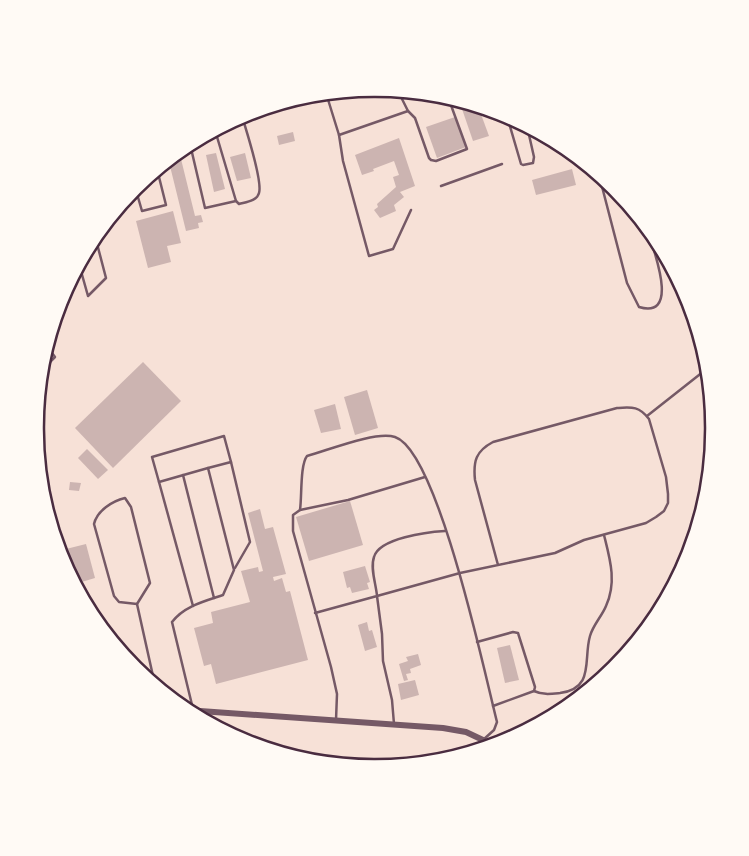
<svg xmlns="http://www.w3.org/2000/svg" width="749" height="856" viewBox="0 0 749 856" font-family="Ubuntu,sans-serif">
<rect width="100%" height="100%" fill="#f7e1d7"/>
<g fill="#ccb4b1">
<polygon points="473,105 478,106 489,136 473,141 462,109"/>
<polygon points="455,117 466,147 437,158 426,127"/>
<polygon points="293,132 295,141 279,145 277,136"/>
<polygon points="399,138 415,186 400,192 404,197 394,205 396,211 380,218 374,210 378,207 377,204 396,187 393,177 399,175 394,161 373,169 374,171 362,175 355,155"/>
<polygon points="216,153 225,189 214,192 206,155"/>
<polygon points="245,153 251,178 237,181 230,157"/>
<polygon points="181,159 195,216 201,215 203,222 198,223 199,228 186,231 169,162"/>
<polygon points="572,169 576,185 536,195 532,180"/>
<polygon points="173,211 181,243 167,246 171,262 148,268 136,221"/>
<polygon points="143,362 181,401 113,468 75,428"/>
<polygon points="367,390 378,428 355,435 344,397"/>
<polygon points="335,404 341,429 321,433 314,410"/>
<polygon points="87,449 108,470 98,479 78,458"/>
<polygon points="70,482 81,483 79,491 69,490"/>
<polygon points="350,501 363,545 309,561 296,517"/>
<polygon points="260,509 265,529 273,527 286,574 273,577 274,581 282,578 286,592 290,591 308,660 216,684 211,664 204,666 194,628 213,623 211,612 250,602 241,571 258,567 259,572 263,571 248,513"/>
<polygon points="86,544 95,578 75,584 68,571 62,550"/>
<polygon points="365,566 370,582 367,583 369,589 352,593 350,587 347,588 343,572"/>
<polygon points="367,622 369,631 372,630 377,647 365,651 358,625"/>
<polygon points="510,645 519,680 505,683 497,648"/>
<polygon points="418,654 421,665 410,669 411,673 406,674 408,680 404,681 399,664 408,661 406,657"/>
<polygon points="415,680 419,695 401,700 398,684"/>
</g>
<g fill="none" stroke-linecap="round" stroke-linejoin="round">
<g stroke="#755966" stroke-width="2.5">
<polyline points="398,91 408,111 415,118 429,158 431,160 436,161 467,149 448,97"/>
<polyline points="326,93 339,135 408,111"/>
<polyline points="507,116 521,164 523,165 533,163 534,157 527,126"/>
<polyline points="215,130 236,201"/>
<polyline points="339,135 343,161 369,256 393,249 411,210"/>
<path d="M190 144 205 208 236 201 239 204C246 202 257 201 259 193 263 181 246 130 242 116"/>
<path d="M599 175 627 283 639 307C682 320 652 246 647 228"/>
<polyline points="441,186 502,164"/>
<polyline points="135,187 142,211 166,205 157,169"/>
<polyline points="79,264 88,296 106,278 95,236"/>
<polyline points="41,371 55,357 46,345"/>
<polyline points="647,416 699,375 708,365"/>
<polyline points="208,468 231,462 250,542 235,568"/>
<polyline points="183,475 214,598"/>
<polyline points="159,482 152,457 224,436 231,462"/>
<path d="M125 498 131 507 150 583 137 604 119 602 114 596 94 524C97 511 112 501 125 498Z"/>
<polyline points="300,510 348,500 425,477"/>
<polyline points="137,604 155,685"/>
<path d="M193 606 159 482 208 468 234 570 223 595C205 601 184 606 172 622L193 709"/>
<path d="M315 613 377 596C376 584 370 568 374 557 379 538 428 532 445 531"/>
<polyline points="477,642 513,632 518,633 535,687 534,691 493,706"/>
<path d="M534 691C543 695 550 694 560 693 595 688 583 660 590 636 593 625 602 616 606 606 617 582 610 559 604 535"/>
<path d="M336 720 337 694 331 667 293 531V515L300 510C302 496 300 465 307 456 329 450 375 431 395 437 438 451 485 675 497 722L494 730 483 740"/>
<path d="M394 724 392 700 383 661 382 634 377 596 460 573 555 553 584 540 646 523 656 517 664 511 668 503V494L666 477 649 419C639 406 632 407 617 408L493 442C476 451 473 461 475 480L498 565"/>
</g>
<polyline stroke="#755966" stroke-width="6" points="186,710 443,728 466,732 483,740 487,747"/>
<polyline stroke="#4a2c40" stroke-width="7" points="289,101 309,95"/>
</g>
<path d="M0 0H749V856H0ZM374 97H375A330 330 0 0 1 705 427V429A330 330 0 0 1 375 759H374A330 330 0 0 1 44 429V427A330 330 0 0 1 374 97Z" fill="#fffaf5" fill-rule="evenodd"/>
<path fill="none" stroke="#4a2c40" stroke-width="2.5" d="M374 97H375A330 330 0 0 1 705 427V429A330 330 0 0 1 375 759H374A330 330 0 0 1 44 429V427A330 330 0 0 1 374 97Z"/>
</svg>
